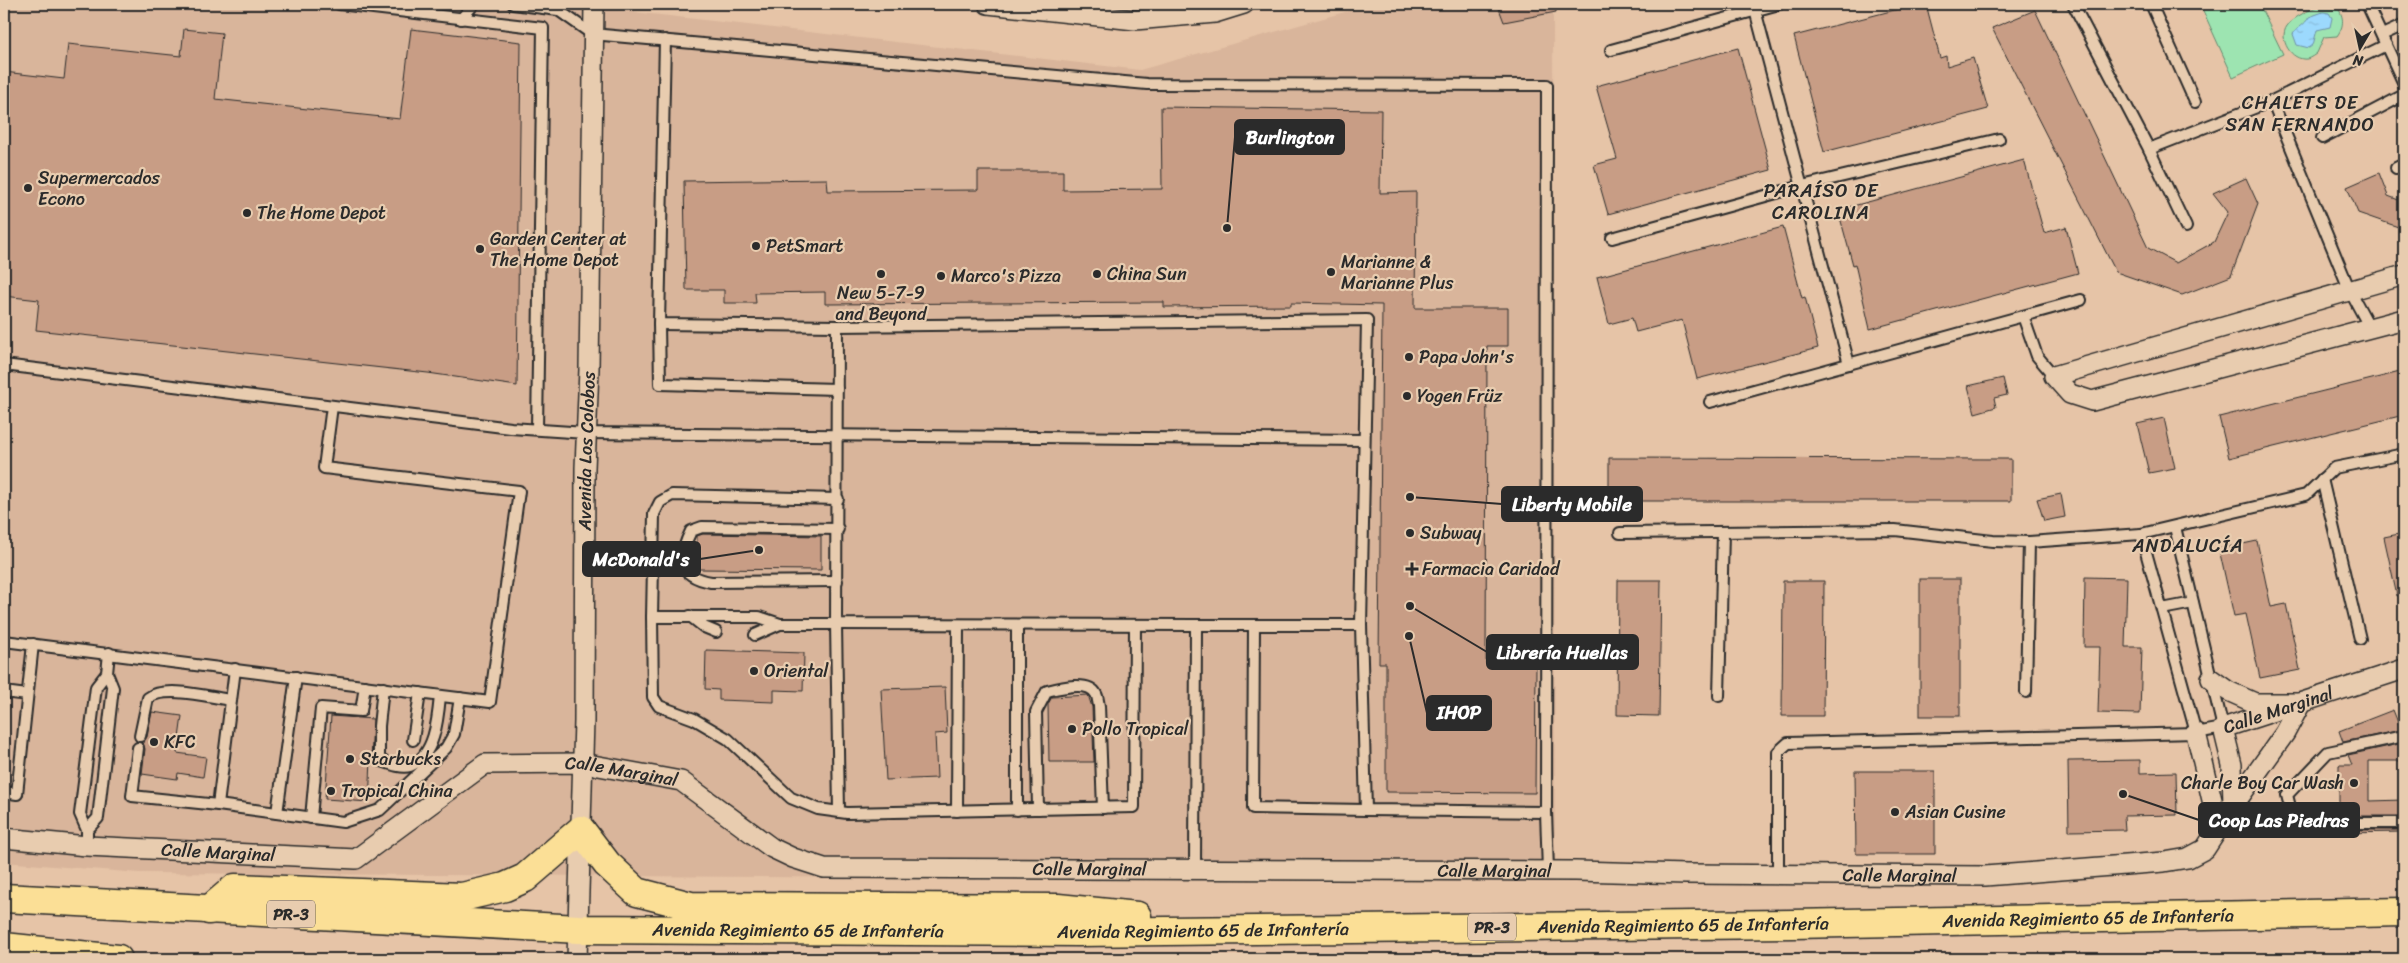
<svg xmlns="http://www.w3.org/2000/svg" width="2408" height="963" viewBox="0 0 2408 963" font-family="Sriracha,sans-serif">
<defs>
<pattern id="water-ripples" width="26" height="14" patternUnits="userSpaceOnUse" patternTransform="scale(1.25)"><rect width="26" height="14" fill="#9cd9fd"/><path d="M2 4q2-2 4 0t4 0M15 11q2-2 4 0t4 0" fill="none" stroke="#87bad9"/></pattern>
</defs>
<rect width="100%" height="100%" fill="#e6c4a7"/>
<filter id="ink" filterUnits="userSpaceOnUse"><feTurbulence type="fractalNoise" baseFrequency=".02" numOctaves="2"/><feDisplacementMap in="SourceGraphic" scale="10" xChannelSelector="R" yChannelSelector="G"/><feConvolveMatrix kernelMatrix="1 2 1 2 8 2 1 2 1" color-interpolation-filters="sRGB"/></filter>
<g filter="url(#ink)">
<polygon fill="#d9b59b" points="4,4 564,4 1140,70 1373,4 1553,4 1555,882 139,873 4,862"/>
<g fill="#9de4b1" stroke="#64886e">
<polygon points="2200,4 2259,4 2283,54 2233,77"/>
<path d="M2323 4 2336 5C2344 16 2345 25 2337 36L2324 37 2317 53C2315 55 2310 58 2307 59 2291 61 2278 39 2287 26 2294 16 2312 9 2323 4Z"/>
</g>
<path fill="url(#water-ripples)" stroke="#6f93a9" d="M2323 12 2329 13 2332 18 2330 27 2317 30 2313 45 2309 48 2297 45 2293 34C2298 27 2305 25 2309 17Z"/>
<g fill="#c89d85" stroke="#2b2b2b">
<polygon points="1511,4 1556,4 1556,12 1504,22 1498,6"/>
<polygon points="1918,4 1926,4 1940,58 1946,56 1947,66 1973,58 1988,109 1824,152 1794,36"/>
<polygon points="2035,10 2148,248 2176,263 2214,242 2228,212 2213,193 2246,178 2258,204 2231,276 2182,295 2116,272 1992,28"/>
<polygon points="184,29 222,33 215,99 400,119 411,29 521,42 517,386 428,373 36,330 39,300 4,296 4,72 64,79 68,44 181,56"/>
<polygon points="1738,48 1771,170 1608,214 1594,165 1617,159 1596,86"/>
<polygon points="1161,107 1381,110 1380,193 1416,192 1415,308 1508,308 1508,346 1487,346 1486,664 1536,665 1535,793 1386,792 1386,663 1379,663 1382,305 1291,303 1291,306 1164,307 1164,302 825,304 825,292 755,293 756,303 724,303 724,290 686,290 684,181 827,179 828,191 978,190 978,171 1063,171 1063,190 1162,189"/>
<polygon points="2024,160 2044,233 2066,227 2078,273 1870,329 1855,264 1853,265 1838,210"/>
<polygon points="2379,173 2388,196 2404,202 2404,229 2358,213 2347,187"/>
<polygon points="1783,227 1802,298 1805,297 1818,348 1697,379 1682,320 1636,332 1632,318 1609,324 1597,277"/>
<polygon points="2404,371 2404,415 2229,458 2219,417"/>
<polygon points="2003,378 2007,395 1994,398 1996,407 1975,413 1968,386"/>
<polygon points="2164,418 2175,468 2149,473 2137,424"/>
<polygon points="1609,458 2011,459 2011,501 1609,501"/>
<polygon points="2061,494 2065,517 2044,521 2037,499"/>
<polygon points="2404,533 2404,595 2397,596 2384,537"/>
<polygon points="703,534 821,536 821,570 697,569 697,536"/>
<polygon points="2257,541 2271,607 2286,604 2300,670 2260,678 2246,614 2234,616 2219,549"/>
<polygon points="2085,577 2127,578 2125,647 2142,647 2140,714 2098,713 2100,647 2084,647"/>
<rect x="1920" y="579" width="40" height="137"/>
<polygon points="1618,580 1661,580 1659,716 1617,715"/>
<polygon points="1783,581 1824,581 1823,716 1782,716"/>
<polygon points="706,650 804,653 803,691 774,690 774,702 719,700 719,690 705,689"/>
<polygon points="945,687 947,733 935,734 937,778 886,780 881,689"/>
<polygon points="1088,695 1092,707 1094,762 1049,762 1048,704 1052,697"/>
<polygon points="2393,710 2401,730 2343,742 2339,731"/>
<polygon points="152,712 182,716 177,753 206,757 203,777 178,773 177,779 142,774 145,749 143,742 147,737"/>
<polygon points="331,716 373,719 369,802 325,799"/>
<polygon points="2404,743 2404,761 2369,761 2369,801 2404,800 2404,816 2339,816 2339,765 2352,765 2348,755"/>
<polygon points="2140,760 2140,773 2176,772 2177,815 2124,816 2125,830 2069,831 2068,761"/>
<polygon points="1855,771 1935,771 1935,854 1856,854"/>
<polygon points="2339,830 2404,830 2404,832 2339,833"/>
</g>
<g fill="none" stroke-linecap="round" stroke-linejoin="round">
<defs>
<g id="service">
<polyline points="339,4 543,28 537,429"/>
<polyline points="513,4 558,10 592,34 1147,84 1547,85 1546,812 1548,871"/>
<polyline points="2073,4 2149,149 2186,227"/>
<polyline points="2151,4 2195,102"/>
<polyline points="2367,4 2404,84"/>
<polyline points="1755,10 1849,364"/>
<polyline points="461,19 474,4"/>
<polyline points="2382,35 2404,25"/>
<polyline points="665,40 659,324 837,326 1367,320 1361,625 1366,810 1546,812"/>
<polyline points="1611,50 1779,4"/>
<polyline points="2322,138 2404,95"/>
<polyline points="2149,149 2272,101"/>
<polyline points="2396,168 2404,164"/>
<polyline points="1612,238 1802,186 1999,139"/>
<polyline points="2023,316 2037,356 2054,376"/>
<polyline points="659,324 660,384 837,389"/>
<polyline points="837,326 836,624 1196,625"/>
<polyline points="2370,328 2350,291 2272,101 2386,45"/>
<polyline points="4,365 511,428 586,433 1363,440"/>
<polyline points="1710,402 2081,300"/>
<polyline points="2322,479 2360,639"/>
<polyline points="1620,533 1895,530 1993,541 2029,542 2141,534 2306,495 2334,468 2404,454"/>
<polyline points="2141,534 2196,733"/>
<path d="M837 581 711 582C678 576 677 559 691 531L702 527 838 529"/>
<polyline points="2162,609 2193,603"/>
<polyline points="690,616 704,627 716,632"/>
<polyline points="652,617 654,514 660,502 672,495 838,499"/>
<polyline points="1254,625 1253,808 1366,810"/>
<polyline points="755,635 780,624"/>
<polyline points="4,641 490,702 519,491 324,468 332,406"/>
<path d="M383 688 379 726V760C388 763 401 769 410 766 435 756 438 718 440 696"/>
<polyline points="4,692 27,695"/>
<polyline points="2026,692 2029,542"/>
<polyline points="1719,696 1723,532"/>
<path d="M140 736 148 698C165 685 209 697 231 700"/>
<polyline points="2404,736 2328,752 2287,795 2294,823 2404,823"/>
<polyline points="413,740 420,693"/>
<polyline points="138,748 132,796 218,805 235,669"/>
<polyline points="4,792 17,794 33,644"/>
<polyline points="218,805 343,822 380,810 446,748 454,734 460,698"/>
<path d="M1038 809 1036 712 1047 691C1059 688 1089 680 1096 694 1098 697 1098 702 1099 706L1103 808"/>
<polyline points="1017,810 1017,625"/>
<polyline points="957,811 958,625"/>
<polyline points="839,812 836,624 780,624 759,617 652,617 653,697 659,706 694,719 728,739 791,798 818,809 847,813 1134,807 1135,625"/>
<polyline points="277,813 296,677"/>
<polyline points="311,818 321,708 361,711 365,686"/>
<polyline points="87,830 98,818 113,688 107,673 109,653"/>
<polyline points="87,836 87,830 80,814 96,687 107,673"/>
<polyline points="1195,869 1196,625 1361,625"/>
<polyline points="1778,875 1778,752 1788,743 2196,733 2223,728 2175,527"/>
</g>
<g id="minor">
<polyline points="988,4 1135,20 1215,13 1244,4"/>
<polyline points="2404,275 2054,376 2070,394 2092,401 2404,319"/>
<polyline points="2211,679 2228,691 2255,703 2301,703 2285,733 2233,806"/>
<polyline points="2196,733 2213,804 2221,827"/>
<path id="s1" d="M4 838 87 846 356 859 485 764 582 763 681 781 772 848 793 858 824 868 1576 871 1686 874 1985 876 2164 862 2188 858 2205 849 2233 806 2232 765 2223 728 2404 669"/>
<path id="s2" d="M577 959 584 721 585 468 589 369 594 4"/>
</g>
<g id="primary">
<path id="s3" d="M4 898 579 929 1078 932 1793 924 2404 912"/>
<polyline points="209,910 235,888 462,897 505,887 525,878 581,830 607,864 637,892 691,906 1058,908 1137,916"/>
<polyline points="4,947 118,959"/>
</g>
</defs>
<use href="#service" stroke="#2b2b2b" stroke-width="14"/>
<use href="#minor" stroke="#2b2b2b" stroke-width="22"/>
<use href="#primary" stroke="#2b2b2b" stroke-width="31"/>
<use href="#service" stroke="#e8ccaf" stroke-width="10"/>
<use href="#minor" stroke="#e8ccaf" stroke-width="19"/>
<use href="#primary" stroke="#fbdf96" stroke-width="28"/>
</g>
</g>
<g fill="#2b2b2b" stroke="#e8ccaf" stroke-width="2">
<circle cx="28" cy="188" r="5"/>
<circle cx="247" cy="213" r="5"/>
<circle cx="756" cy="246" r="5"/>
<circle cx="480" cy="249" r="5"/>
<circle cx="1331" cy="272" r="5"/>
<circle cx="881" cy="274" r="5"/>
<circle cx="1097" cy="274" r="5"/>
<circle cx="941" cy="276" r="5"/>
<circle cx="1409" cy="357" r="5"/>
<circle cx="1407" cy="396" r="5"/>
<circle cx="1410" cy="533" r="5"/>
<path d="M1409.5 561.5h5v5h5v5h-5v5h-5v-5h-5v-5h5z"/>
<circle cx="754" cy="671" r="5"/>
<circle cx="1072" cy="729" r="5"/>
<circle cx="154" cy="742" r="5"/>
<circle cx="350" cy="759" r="5"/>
<circle cx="2354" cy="783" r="5"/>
<circle cx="331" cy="791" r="5"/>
<circle cx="1895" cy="812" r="5"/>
</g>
<g text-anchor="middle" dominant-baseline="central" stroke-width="4.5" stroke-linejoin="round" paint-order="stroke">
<g fill="#e8ccaf" stroke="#645b53" stroke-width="1">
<rect x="267" y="900.5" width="48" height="27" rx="4"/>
<rect x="1468" y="913.5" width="48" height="27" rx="4"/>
</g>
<g font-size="16" font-weight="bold" fill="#2b2b2b">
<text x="291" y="914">PR-3</text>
<text x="1492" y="927">PR-3</text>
</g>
<g font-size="18" fill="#2b2b2b" stroke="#e8ccaf" text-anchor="start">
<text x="38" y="178">Supermercados<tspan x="38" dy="21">Econo</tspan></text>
<text x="257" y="213">The Home Depot</text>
<text x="490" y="239">Garden Center at<tspan x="490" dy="21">The Home Depot</tspan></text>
<text x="766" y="246">PetSmart</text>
<text x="1341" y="262">Marianne &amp;<tspan x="1341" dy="21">Marianne Plus</tspan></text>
<text x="1107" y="274">China Sun</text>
<text x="951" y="276">Marco's Pizza</text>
<text x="881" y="293" text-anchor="middle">New 5-7-9<tspan x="881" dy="21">and Beyond</tspan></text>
<text x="1419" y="357">Papa John's</text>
<text x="1417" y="396">Yogen Früz</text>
<text x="1420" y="533">Subway</text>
<text x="1422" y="569">Farmacia Caridad</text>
<text x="764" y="671">Oriental</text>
<text x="1082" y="729">Pollo Tropical</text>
<text x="164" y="742">KFC</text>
<text x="360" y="759">Starbucks</text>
<text x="2344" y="783" text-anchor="end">Charle Boy Car Wash</text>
<text x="341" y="791">Tropical China</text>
<text x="1905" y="812">Asian Cusine</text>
</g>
<g font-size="18" fill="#2b2b2b" stroke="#e8ccaf">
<text stroke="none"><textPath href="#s2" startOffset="508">Avenida Los Colobos</textPath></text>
<text stroke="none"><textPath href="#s1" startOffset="2452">Calle Marginal</textPath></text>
<text stroke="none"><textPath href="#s1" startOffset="650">Calle Marginal</textPath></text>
<text stroke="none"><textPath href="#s1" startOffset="215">Calle Marginal</textPath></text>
<text stroke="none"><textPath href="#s1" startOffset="1145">Calle Marginal</textPath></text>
<text stroke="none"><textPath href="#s1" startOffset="1550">Calle Marginal</textPath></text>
<text stroke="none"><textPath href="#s1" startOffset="1955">Calle Marginal</textPath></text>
<text stroke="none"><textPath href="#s3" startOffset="2085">Avenida Regimiento 65 de Infantería</textPath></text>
<text stroke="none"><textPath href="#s3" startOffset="1680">Avenida Regimiento 65 de Infantería</textPath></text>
<text stroke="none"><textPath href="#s3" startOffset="795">Avenida Regimiento 65 de Infantería</textPath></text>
<text stroke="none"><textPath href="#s3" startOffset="1200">Avenida Regimiento 65 de Infantería</textPath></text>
</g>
<g font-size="19" letter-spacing="1" fill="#2b2b2b" stroke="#e8ccaf">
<text x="2300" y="102">CHALETS DE<tspan x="2300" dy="22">SAN FERNANDO</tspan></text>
<text x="1821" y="190">PARAÍSO DE<tspan x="1821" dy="22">CAROLINA</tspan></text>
<text x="2188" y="545">ANDALUCÍA</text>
</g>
</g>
<path fill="none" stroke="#2b2b2b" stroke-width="2" d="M1227 228L1235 137M1410 497L1502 504M759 550L700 559M1410 606L1487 652M1409 636L1427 713M2123 794L2199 820"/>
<g fill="#2b2b2b" stroke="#e8ccaf" stroke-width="2">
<circle cx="1227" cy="228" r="5"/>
<circle cx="1410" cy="497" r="5"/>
<circle cx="759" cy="550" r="5"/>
<circle cx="1410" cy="606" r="5"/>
<circle cx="1409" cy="636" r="5"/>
<circle cx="2123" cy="794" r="5"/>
</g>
<g fill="#2b2b2b" stroke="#2b2b2b" stroke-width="2">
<rect x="1235" y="120" width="109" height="34" rx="5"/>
<rect x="1502" y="487" width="140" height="34" rx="5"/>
<rect x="583" y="542" width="117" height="34" rx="5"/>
<rect x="1487" y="635" width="151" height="34" rx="5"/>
<rect x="1427" y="696" width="64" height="34" rx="5"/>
<rect x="2199" y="803" width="160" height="34" rx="5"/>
</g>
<g font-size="19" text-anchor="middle" font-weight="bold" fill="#fff">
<text x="1290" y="144">Burlington</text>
<text x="1572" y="511">Liberty Mobile</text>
<text x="641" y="566">McDonald's</text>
<text x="1562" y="659">Librería Huellas</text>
<text x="1459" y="719">IHOP</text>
<text x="2279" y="827">Coop Las Piedras</text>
</g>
<rect width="2408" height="963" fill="none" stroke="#e8ccaf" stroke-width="20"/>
<rect x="10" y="10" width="2388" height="943" fill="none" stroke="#2b2b2b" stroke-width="2" filter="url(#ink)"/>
<g transform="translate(2360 48) rotate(189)" stroke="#e8ccaf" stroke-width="4" paint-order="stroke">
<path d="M0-4L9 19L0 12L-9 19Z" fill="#2b2b2b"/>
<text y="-8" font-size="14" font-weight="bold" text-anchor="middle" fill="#2b2b2b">N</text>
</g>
</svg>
